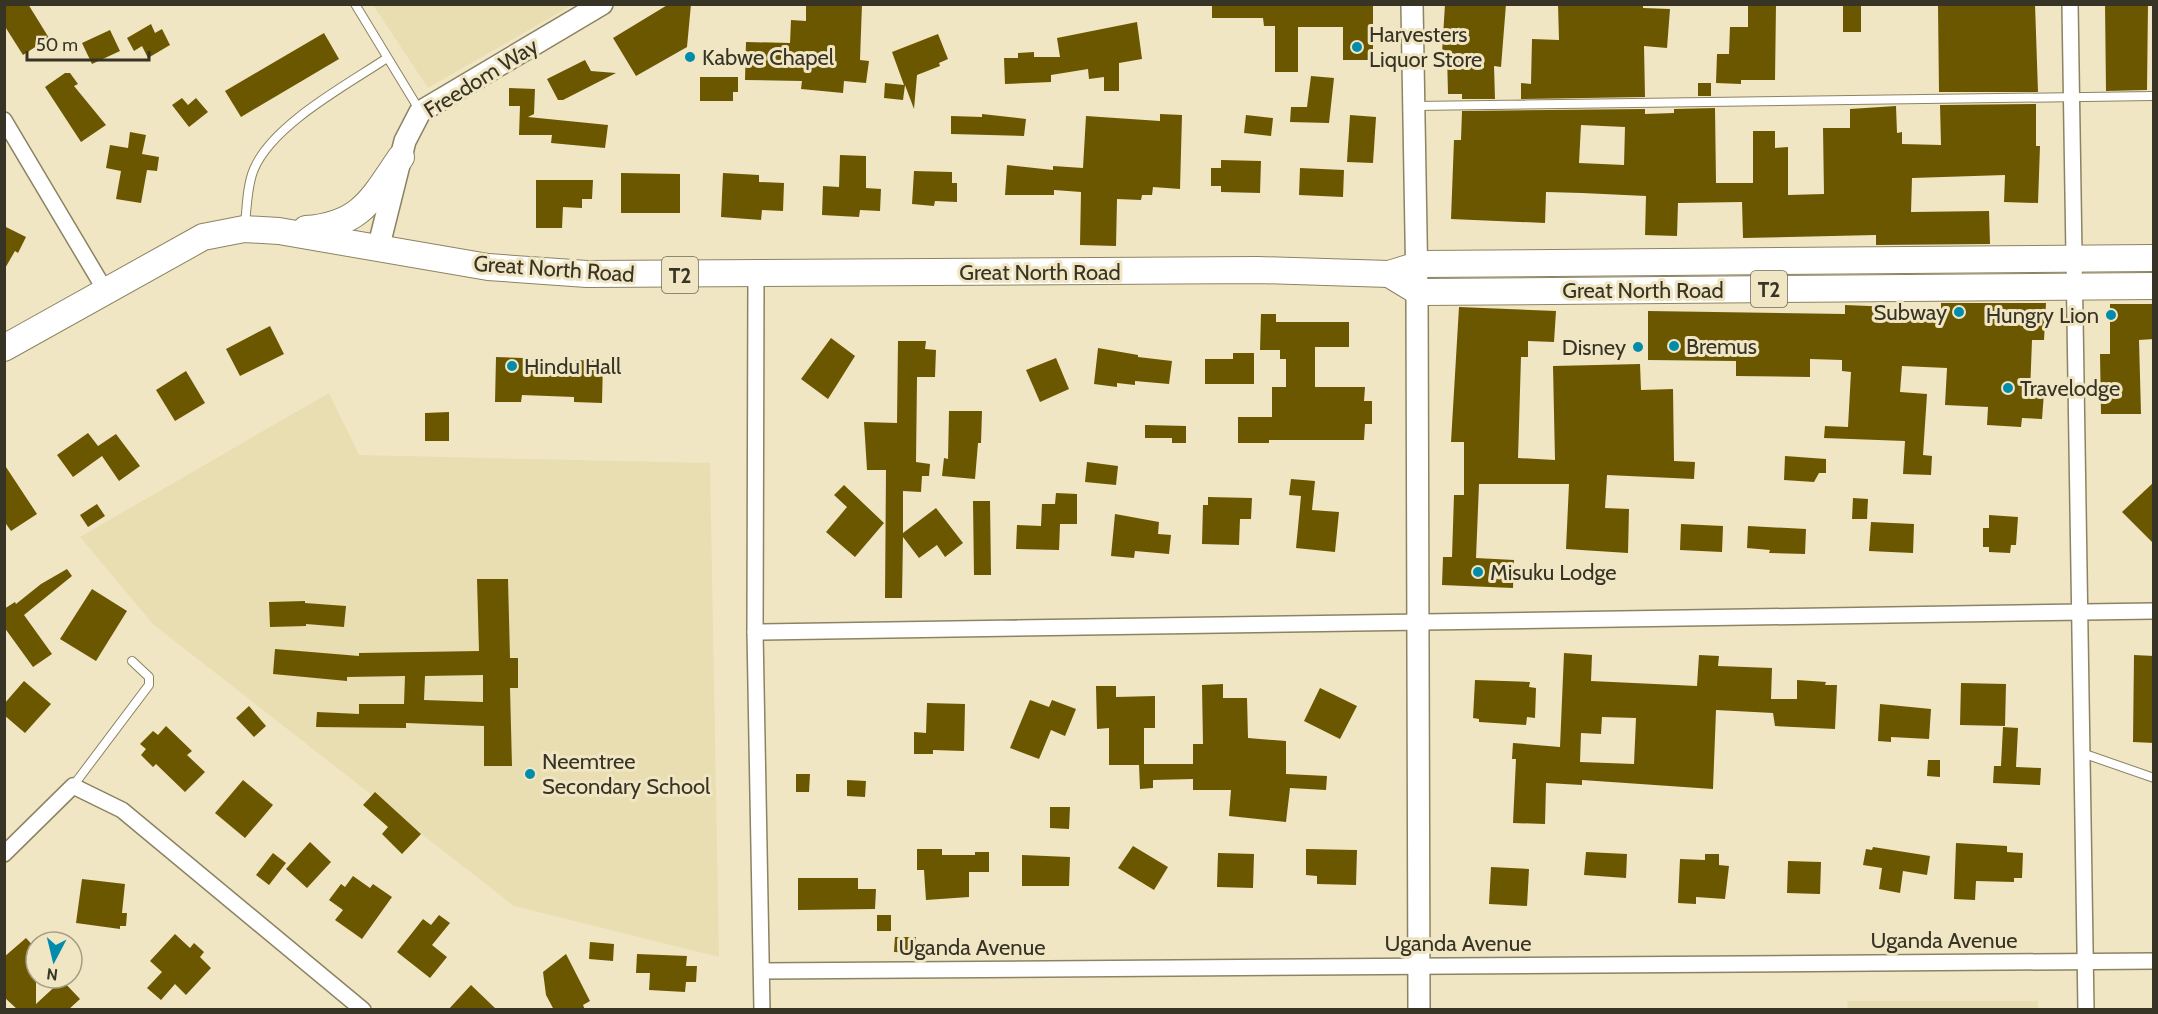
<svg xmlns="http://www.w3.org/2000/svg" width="2158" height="1014" viewBox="0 0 2158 1014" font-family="Cabin,sans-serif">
<rect width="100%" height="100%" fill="#f0e6c3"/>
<g fill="#e9ddb2">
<polygon points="373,5 572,5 428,88"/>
<polygon points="329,393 359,455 710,463 719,957 514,906 154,625 80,537"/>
<polygon points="1847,1001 2038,1001 2038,1009 1848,1010"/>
</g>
<g fill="#6b5700" fill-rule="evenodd">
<polygon points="4,4 28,4 49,38 23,55 4,25"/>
<polygon points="669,4 691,4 687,47 636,76 613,38"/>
<polygon points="806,4 862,4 860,60 869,61 866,83 844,81 843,93 801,89 802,81 745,80 746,42 790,43 791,20 806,21"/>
<polygon points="1212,4 1373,4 1373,60 1343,60 1343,27 1298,27 1298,72 1275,72 1275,26 1264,26 1263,18 1212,18"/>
<polygon points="1445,4 1506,4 1501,67 1494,66 1495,99 1462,99 1462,94 1448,94 1447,54 1442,53"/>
<polygon points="1558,4 1643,4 1643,8 1670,9 1667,48 1644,46 1645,97 1521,99 1521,83 1531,84 1532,39 1559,40"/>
<polygon points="1748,4 1776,4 1775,80 1741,80 1741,84 1716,83 1717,54 1729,54 1730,27 1748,27"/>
<rect x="1843" y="4" width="18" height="28"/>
<polygon points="2035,4 2038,92 1939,92 1938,6"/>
<polygon points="2105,4 2148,4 2147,90 2106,91"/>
<polygon points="1137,22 1142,59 1119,63 1119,91 1104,91 1104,77 1089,79 1088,69 1051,75 1051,82 1005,84 1004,58 1018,58 1018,53 1034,52 1034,57 1060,57 1057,38"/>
<polygon points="151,24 155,33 162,29 170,45 148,58 142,46 134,51 127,38"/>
<polygon points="110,30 120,51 92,64 82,43"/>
<polygon points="324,33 339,59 241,117 225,91"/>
<polygon points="938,34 948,59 939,63 940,66 917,75 914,109 905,85 903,100 884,98 885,83 904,85 892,52"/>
<polygon points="585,60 591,71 616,73 563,100 558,100 547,79"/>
<polygon points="65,73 70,73 78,84 74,86 106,125 81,142 45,87"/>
<polygon points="1311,76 1334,78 1329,123 1290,122 1291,107 1307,107"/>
<polygon points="700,77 738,77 738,92 733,92 733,101 700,101"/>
<rect x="1698" y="83" width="13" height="13"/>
<polygon points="509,88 535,89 534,114 528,117 608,125 605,148 551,143 552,135 519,135 520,106 509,106"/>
<polygon points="182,98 188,105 196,98 208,112 189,127 172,105"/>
<path d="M2036 104V146H2040L2038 203 2004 202 2005 175 1912 178 1911 212 1989 211 1990 244 1876 245V235L1743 238 1742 202 1678 203 1677 236 1645 235 1646 196 1582 193 1546 192 1545 223 1451 219 1454 140H1461L1462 111 1645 109V114L1674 113V109L1715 108 1716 183H1753V131H1775V148L1788 147V195L1824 194 1823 128H1850V109L1896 106 1897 133 1902 132V144L1941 145 1940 105ZM1581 125 1625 127 1624 165 1579 163Z"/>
<polygon points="982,114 1026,119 1024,136 951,134 951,116 982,117"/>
<polygon points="1160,114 1182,115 1180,189 1153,187 1152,195 1142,195 1141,200 1117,199 1116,246 1080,245 1081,192 1054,190 1054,195 1005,195 1007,165 1053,170 1053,166 1083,168 1086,116 1160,121"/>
<polygon points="1246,115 1273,118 1271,136 1244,133"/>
<polygon points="1350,115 1376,117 1373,163 1347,162"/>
<polygon points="130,132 146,135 142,154 159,157 157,171 147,170 141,203 116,199 121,171 106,168 110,145 128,148"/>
<polygon points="840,155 866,156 866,188 881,189 880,211 860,210 859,217 822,215 823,186 839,187"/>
<polygon points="1221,160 1261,161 1260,193 1221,192 1221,186 1211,186 1211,168 1221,168"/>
<polygon points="1300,168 1344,170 1343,197 1299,195"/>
<polygon points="914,171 952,172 952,183 957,183 957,202 935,201 934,206 912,204"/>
<polygon points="621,173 680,174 680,213 621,213"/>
<polygon points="723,173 759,175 759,182 784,183 783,211 762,210 761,220 721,217"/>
<polygon points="536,180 593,180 592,199 582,199 582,208 563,207 562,228 536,228"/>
<polygon points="4,226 26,237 18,253 15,251 4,270"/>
<polygon points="1941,303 2046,303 2044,340 2032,340 2030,393 2044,393 2042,419 2022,418 2021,427 1987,425 1988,407 1945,405 1947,368 1902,366 1900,392 1927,394 1923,455 1932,456 1931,475 1903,474 1905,441 1824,438 1825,426 1848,427 1851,372 1842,371 1842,360 1810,359 1810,377 1736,376 1736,361 1648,360 1648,311 1845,314 1845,305 1941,309"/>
<polygon points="2110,304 2154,304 2154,339 2139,340 2141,414 2101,414 2100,354 2110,354"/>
<polygon points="1459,307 1556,311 1554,342 1528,341 1528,357 1521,357 1518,458 1555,460 1553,366 1640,364 1641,390 1673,389 1674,461 1695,462 1694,479 1607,475 1605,508 1629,509 1628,553 1566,549 1569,484 1479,484 1476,558 1514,560 1513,588 1442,585 1443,557 1452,557 1454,495 1464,495 1464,442 1451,442"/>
<polygon points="1261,314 1276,314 1276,322 1349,322 1349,347 1315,347 1315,387 1365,387 1364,401 1372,401 1372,424 1365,424 1364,440 1269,440 1269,443 1238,443 1238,417 1272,417 1272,387 1286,387 1286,359 1280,359 1280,350 1260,350"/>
<polygon points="270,326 284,354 240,376 226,349"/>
<polygon points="831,338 855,356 828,399 801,379"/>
<polygon points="898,341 926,341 925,349 936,350 935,377 917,377 916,462 930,464 929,476 922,476 921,492 903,491 903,533 936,508 963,543 945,557 937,545 919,558 903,537 902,598 885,598 886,470 867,470 864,422 897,423"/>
<polygon points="1098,348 1138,355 1138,357 1172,361 1169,384 1135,381 1135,385 1117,383 1117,387 1094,384"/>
<polygon points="1233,353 1254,353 1254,384 1205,384 1205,359 1233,359"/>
<polygon points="496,357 523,358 523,363 575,365 575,360 603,361 602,403 574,402 574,397 522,395 521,402 495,402"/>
<polygon points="1056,358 1069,389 1040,402 1026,370"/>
<polygon points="186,371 205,403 175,421 156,390"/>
<polygon points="949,411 982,411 981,443 978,443 975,479 942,476 944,458 948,459"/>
<polygon points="449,412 449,441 425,441 425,413"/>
<polygon points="1145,425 1186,426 1186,443 1172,443 1172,438 1145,438"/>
<polygon points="88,433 98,446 116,434 140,466 119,481 102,456 73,477 57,455"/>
<polygon points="1785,456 1826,459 1826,473 1819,473 1814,482 1784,480"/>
<polygon points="1087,462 1118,466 1116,485 1085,482"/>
<polygon points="4,464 37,514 11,531 4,521"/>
<polygon points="1291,479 1315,481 1312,510 1339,512 1335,552 1296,548 1301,496 1289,495"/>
<polygon points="2154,482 2154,544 2122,512"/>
<polygon points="844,485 884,523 855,557 826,532 847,507 834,495"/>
<polygon points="1056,493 1077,494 1077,524 1060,524 1059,550 1016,549 1017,525 1041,526 1042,504 1055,504"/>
<polygon points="1208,497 1252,498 1251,519 1240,519 1239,545 1202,544 1203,505 1208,505"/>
<polygon points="1853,498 1868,499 1867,519 1852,519"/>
<polygon points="973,501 990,501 991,575 974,575"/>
<polygon points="97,504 105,516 88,527 80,515"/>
<polygon points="1115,514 1159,522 1158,534 1171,535 1169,554 1135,551 1134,558 1111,556"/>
<polygon points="1989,515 2018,517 2016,545 2011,545 2010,553 1989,552 1989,547 1983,547 1983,528 1989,528"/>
<polygon points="1871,522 1914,524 1913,553 1869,551"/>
<polygon points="1681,524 1723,526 1722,552 1680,550"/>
<polygon points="1748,526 1806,529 1805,554 1769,553 1770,550 1747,548"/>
<polygon points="67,569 72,576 24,615 52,654 33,667 4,627 4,609 15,602 16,604 41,584"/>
<path d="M477 579H508L510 658H518V688H510L512 766H484V726L406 723V728L316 727 317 712 359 714V704H404L405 676 347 677V681L273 674 275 649 359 656V653L479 651ZM483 675V702L424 700 425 676Z"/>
<polygon points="92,589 127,611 96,661 60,639"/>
<polygon points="305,601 305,603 346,606 344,627 306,624 306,626 270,627 269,602"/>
<path d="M1564 653 1592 655 1591 681 1697 686 1699 655 1719 656 1718 666 1772 668 1771 699H1797V680L1826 682 1825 685H1837L1835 729 1775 726 1773 713 1716 710 1713 789 1582 780V785L1546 783 1545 824 1513 823 1516 759H1512L1513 743 1560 747ZM1602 717 1636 718 1634 764 1580 762 1581 733 1601 734Z"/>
<polygon points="2134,655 2154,656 2154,743 2133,742"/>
<polygon points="1475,680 1530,682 1529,687 1536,688 1535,718 1527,717 1526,725 1479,722 1479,719 1473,718"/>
<polygon points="24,681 51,704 25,733 4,715 4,704"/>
<polygon points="1961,683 2006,684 2005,726 1960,725"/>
<polygon points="1223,684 1223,698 1247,698 1248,738 1286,741 1286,774 1327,776 1326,790 1290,788 1286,822 1229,816 1231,790 1193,790 1193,779 1153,780 1153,788 1140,789 1139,765 1109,765 1109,728 1097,729 1096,686 1116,686 1116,697 1155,696 1155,728 1144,728 1144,764 1193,764 1193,744 1203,744 1202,685"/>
<polygon points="1320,688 1357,706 1340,739 1304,721"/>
<polygon points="1030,700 1049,707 1052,700 1076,709 1065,736 1051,730 1039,759 1010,748"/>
<polygon points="927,703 965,704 964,751 933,750 933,754 914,754 914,732 926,733"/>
<polygon points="1880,704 1931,709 1929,739 1891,737 1891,742 1878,741"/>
<polygon points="249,706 266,726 254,737 236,718"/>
<polygon points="166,726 192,751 187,755 205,772 185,792 156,764 153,767 141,755 146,749 140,744 153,731 158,735"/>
<polygon points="2003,727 2018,728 2016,767 2041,768 2040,785 1993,783 1994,766 2001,766"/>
<polygon points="1928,760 1940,760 1940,777 1927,776"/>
<polygon points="796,774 810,774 809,792 796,792"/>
<polygon points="243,780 273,805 245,838 215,813"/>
<polygon points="847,780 866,781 865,797 847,796"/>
<polygon points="375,792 421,834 402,854 382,834 388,827 363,805"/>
<polygon points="1050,807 1070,807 1069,829 1050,828"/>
<polygon points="310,842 331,862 307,888 286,869"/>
<polygon points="1956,843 2007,846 2007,852 2023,853 2022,878 2014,878 2014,882 1976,881 1975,900 1954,899"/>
<polygon points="1133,846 1168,867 1154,890 1118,868"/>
<polygon points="1873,847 1930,856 1927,875 1903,871 1900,893 1879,889 1882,868 1863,865 1866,849 1872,850"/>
<polygon points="917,849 942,849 942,855 975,855 975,852 989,852 989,872 969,872 969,897 926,900 924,870 917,870"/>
<polygon points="1306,849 1357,850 1356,885 1317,884 1317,876 1306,875"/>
<polygon points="1586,852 1627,854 1626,878 1584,875"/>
<polygon points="273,853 286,863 269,885 256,875"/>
<polygon points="1218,853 1254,854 1253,888 1217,887"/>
<polygon points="1705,854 1719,854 1719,865 1729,866 1725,899 1696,897 1696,904 1678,903 1680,859 1705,860"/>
<polygon points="1022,855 1070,857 1069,886 1022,886"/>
<polygon points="1788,861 1821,862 1820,894 1787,893"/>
<polygon points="1491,867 1529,869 1527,906 1489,904"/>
<polygon points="353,876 370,888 373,884 392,897 362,939 335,920 343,910 329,900 341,884 345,887"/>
<polygon points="798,878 858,878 858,889 876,889 875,909 798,910"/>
<polygon points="82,879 125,884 122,913 127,913 126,926 120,926 120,929 76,923"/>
<polygon points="439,915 450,923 432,945 447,957 430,978 397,952 423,919 431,925"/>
<rect x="877" y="915" width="14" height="16"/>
<polygon points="175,934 190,948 194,943 204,952 200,957 211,968 186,995 175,984 161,1000 147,988 162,972 150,961"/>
<polygon points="895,937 916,937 916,953 894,952"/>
<polygon points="26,938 36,949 36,1004 62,980 80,999 68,1010 18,1010 4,997 4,957"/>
<polygon points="590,942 614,944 613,961 589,959"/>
<polygon points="566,954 590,1001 583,1005 585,1010 554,1010 546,995 543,972"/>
<polygon points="637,954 687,956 686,966 697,966 696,982 686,982 685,992 649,990 650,973 636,973"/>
<polygon points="471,985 497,1010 448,1010"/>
</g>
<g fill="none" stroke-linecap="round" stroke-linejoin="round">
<defs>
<g id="service">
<polyline points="355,4 420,111"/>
<polyline points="1415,106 2154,96"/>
<path d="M245 224C247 207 247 185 254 169 273 124 347 85 387 58"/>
<polyline points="2082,753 2154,778"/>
<polyline points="73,786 149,685 149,677 132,661"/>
</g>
<g id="minor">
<polyline points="2070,4 2086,1010"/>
<polyline points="4,120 105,290"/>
<polyline points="756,274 755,632 762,1010"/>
<polyline points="755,632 2154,611"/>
<polyline points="4,854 73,786 122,810 363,1010"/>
<polyline points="763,971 2154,961"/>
</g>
<g id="secondary">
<polyline points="1412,4 1417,291 1419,1010"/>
<polyline points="378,249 405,141 420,112 602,4"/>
</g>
<g id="trunk">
<path d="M306 229C361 225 372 199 401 157"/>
<polyline points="1389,274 1417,291 1423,292 2154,286"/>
<polyline points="4,348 203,237 244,229 279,231 488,267 587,274 1258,270 1389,274 1421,264 2154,258"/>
</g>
</defs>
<use href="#service" stroke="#8c8362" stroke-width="10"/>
<use href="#minor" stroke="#8c8362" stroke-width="18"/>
<use href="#secondary" stroke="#8c8362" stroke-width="24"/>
<use href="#trunk" stroke="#8c8362" stroke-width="28"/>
<use href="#service" stroke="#fff" stroke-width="8"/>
<use href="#minor" stroke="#fff" stroke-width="15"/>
<use href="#secondary" stroke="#fff" stroke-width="21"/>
<use href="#trunk" stroke="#fff" stroke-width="26"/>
</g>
<g fill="#028cab" stroke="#f0e6c3" stroke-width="2">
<circle cx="1357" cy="47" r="6"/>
<circle cx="690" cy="57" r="6"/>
<circle cx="1959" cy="312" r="6"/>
<circle cx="2111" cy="315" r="6"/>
<circle cx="1674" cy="346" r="6"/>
<circle cx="1638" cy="347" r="6"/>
<circle cx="512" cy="366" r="6"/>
<circle cx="2008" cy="388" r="6"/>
<circle cx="1478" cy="572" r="6"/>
<circle cx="530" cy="774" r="6"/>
</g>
<g text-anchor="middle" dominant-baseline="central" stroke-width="6" stroke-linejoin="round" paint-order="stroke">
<g fill="#f0e6c3" stroke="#6e6954" stroke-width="1.5">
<rect x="662" y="257" width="36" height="36" rx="4.5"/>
<rect x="1751" y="271" width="36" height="36" rx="4.5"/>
</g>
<g font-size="21" font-weight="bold" fill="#373325">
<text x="680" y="275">T2</text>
<text x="1769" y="289">T2</text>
</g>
<g font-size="22" fill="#373325" stroke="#f0e6c3" text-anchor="start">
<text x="1369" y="34">Harvesters<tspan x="1369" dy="25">Liquor Store</tspan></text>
<text x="702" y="57">Kabwe Chapel</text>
<text x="1947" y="312" text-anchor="end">Subway</text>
<text x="2099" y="315" text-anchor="end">Hungry Lion</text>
<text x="1686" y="346">Bremus</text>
<text x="1626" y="347" text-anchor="end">Disney</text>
<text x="524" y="366">Hindu Hall</text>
<text x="2020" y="388">Travelodge</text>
<text x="1490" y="572">Misuku Lodge</text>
<text x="542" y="761">Neemtree<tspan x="542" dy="25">Secondary School</tspan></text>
</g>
<g font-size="22" fill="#373325" stroke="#f0e6c3">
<text transform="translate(481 78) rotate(-32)">Freedom Way</text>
<text transform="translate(554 269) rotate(4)">Great North Road</text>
<text x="1040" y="272">Great North Road</text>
<text x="1643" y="290">Great North Road</text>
<text x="1944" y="940">Uganda Avenue</text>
<text x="1458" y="943">Uganda Avenue</text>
<text x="972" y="947">Uganda Avenue</text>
</g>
</g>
<rect width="2158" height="1014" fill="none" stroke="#373325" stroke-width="12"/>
<g transform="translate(54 960) rotate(187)"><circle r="28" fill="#f0e6c3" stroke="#a69e84" stroke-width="1.5"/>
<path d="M0-4.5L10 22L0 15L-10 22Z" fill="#028cab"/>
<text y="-9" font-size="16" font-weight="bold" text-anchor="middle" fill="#373325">N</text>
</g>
<path d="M27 51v9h122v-9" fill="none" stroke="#373325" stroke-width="3"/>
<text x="36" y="51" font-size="18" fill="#373325" stroke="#f0e6c3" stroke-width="4.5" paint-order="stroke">50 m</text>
</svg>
